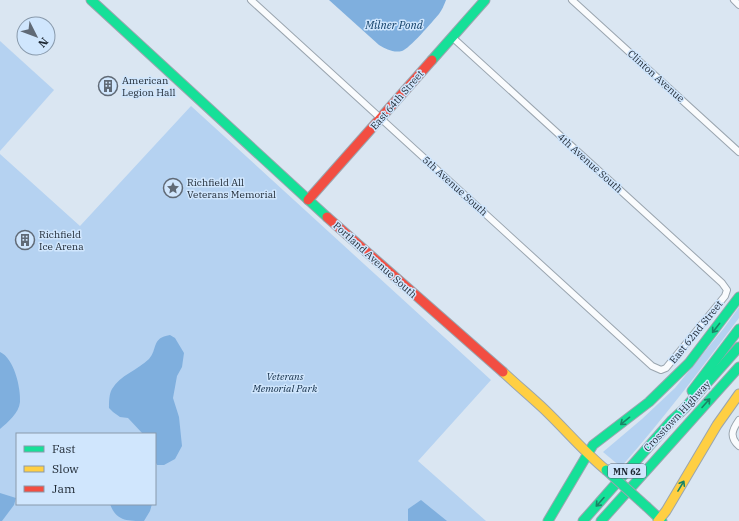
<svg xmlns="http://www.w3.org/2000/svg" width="739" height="521" viewBox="0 0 739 521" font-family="'IBM Plex Serif',serif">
<rect width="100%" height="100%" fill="#dae6f2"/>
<g fill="#b5d2f1" fill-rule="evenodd">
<polygon points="0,41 54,90 0,151"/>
<path d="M191 106 491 380 418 461 486 521H0V154L80 226ZM17 434H155V504H17Z"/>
<path d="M739 307V318C701 369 663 419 621 467L603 452 642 419 675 388 724 328Z"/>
</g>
<g fill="#7fafde">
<path d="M329 0H446C444 5 442 10 439 14 433 21 409 49 402 51 393 53 386 49 379 45Z"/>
<path d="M170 335 175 338 184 353 182 367 177 376 173 398 179 417 182 446 175 459 164 465H157L155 461V434H143L128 418 120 417 113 412 109 408C109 402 109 394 112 389 120 375 138 370 149 359 158 349 151 338 170 335Z"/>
<path d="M0 352C14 358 21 388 20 402 19 413 8 422 0 429Z"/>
<polygon points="0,493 16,498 14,505 2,521 0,521"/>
<polygon points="421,500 447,521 408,521 408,509"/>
<path d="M110 504H152L150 511 144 521C127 521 116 521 110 504Z"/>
</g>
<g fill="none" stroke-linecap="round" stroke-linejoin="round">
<defs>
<g id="street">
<polyline points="251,0 652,366 661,370 666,368 725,296 727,290 722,283 452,37"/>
<polyline points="572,0 739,152"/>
<polyline points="734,0 739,5"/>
<path d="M739 420C732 430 729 437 739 446"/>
</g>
<g id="fast">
<polyline points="91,0 327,217"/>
<polyline points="432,60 485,0"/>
<polyline points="692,391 739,329"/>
<polyline points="647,507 662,521"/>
<polyline points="548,521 593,445 649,402 689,363 739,297"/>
<polyline points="583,521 672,420 684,409 739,347"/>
<polyline points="601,521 739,367"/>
</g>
<g id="slow">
<path d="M503 372C517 385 531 397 544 409 565 429 584 452 606 470"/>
<polyline points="658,521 666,511 717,425 739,394"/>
</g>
<g id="jam">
<polyline points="308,200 432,60"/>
<polyline points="327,217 503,372"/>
</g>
</defs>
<use href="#street" stroke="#9aa5af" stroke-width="8"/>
<use href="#fast" stroke="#9aa5af" stroke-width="11"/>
<use href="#slow" stroke="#9aa5af" stroke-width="11"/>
<use href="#jam" stroke="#9aa5af" stroke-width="11"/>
<use href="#street" stroke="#f9fbfd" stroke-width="6"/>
<use href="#fast" stroke="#16e098" stroke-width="9"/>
<use href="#slow" stroke="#ffcf43" stroke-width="9"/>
<use href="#jam" stroke="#f24e42" stroke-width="9"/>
<defs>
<polyline id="fast-bridge" points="606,470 647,507"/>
</defs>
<use href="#fast-bridge" stroke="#9aa5af" stroke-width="11" stroke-linecap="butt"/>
<use href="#fast-bridge" stroke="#16e098" stroke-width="9"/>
</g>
<defs><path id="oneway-shaft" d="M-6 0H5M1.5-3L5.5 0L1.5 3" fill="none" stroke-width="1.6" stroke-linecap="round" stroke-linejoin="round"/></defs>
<g stroke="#1a8466">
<use href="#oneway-shaft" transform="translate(716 328) rotate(128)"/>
<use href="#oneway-shaft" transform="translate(706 403) rotate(-48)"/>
<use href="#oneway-shaft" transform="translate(625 421) rotate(141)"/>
<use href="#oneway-shaft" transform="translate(681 486) rotate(-59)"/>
<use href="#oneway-shaft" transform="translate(600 502) rotate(132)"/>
</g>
<defs>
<symbol id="building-ring" viewBox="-11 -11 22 22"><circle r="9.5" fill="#d0e6fd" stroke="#606a76" stroke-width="1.5"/><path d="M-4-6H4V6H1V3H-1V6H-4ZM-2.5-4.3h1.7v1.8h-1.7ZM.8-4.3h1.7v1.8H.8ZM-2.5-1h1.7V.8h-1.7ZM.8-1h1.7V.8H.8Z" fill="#606a76"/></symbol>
<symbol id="sight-ring" viewBox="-11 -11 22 22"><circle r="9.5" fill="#d0e6fd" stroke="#606a76" stroke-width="1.5"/><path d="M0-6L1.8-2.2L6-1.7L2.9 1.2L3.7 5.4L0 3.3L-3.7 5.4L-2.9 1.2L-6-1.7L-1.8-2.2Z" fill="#606a76"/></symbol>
</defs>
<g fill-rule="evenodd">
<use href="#building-ring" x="97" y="75" width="22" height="22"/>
<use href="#sight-ring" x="162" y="177" width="22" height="22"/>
<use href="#building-ring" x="14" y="229" width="22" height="22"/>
</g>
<g text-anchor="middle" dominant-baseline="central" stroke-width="3" stroke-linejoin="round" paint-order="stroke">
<rect fill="#d0e6fd" stroke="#536170" stroke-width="1" x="608" y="464" width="38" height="14" rx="3"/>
<g font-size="9" font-weight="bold" fill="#1e2833">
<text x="627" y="471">MN 62</text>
</g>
<g font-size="10" fill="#1e2833" stroke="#d0e6fd">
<text transform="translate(656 76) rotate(42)">Clinton Avenue</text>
<text transform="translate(397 100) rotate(-49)">East 64th Street</text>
<text transform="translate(590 163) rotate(42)">4th Avenue South</text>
<text transform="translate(455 186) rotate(42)">5th Avenue South</text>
<text transform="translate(375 260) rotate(42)">Portland Avenue South</text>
<text transform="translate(696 332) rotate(-51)">East 62nd Street</text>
<text transform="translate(677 416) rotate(-47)">Crosstown Highway</text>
</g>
<g font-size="10" fill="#1e2833" stroke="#d0e6fd" text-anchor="start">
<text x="122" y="80">American<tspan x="122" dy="12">Legion Hall</tspan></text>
<text x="187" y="182">Richfield All<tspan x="187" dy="12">Veterans Memorial</tspan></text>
<text x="39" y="234">Richfield<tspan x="39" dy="12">Ice Arena</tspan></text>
</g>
<g font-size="10" font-style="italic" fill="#112c46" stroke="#d0e6fd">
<text x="285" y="376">Veterans<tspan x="285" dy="12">Memorial Park</tspan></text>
</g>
<g font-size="11" font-style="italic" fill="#0e3d66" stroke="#d0e6fd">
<text x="394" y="25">Milner Pond</text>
</g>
</g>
<rect x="16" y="433" width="140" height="72" fill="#d0e6fd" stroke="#899aac"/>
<rect x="24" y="446" width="20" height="6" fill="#16e098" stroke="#899aac"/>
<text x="52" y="453" font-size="12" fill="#1e2833">Fast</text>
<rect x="24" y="466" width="20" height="6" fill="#ffcf43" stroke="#899aac"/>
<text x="52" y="473" font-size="12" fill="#1e2833">Slow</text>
<rect x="24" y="486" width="20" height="6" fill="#f24e42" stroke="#899aac"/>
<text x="52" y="493" font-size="12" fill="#1e2833">Jam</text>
<g transform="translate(36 36) rotate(132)"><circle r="19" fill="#d0e6fd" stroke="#899aac"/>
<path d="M0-3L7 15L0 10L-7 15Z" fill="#606a76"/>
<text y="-6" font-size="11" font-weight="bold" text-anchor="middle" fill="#1e2833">N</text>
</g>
</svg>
